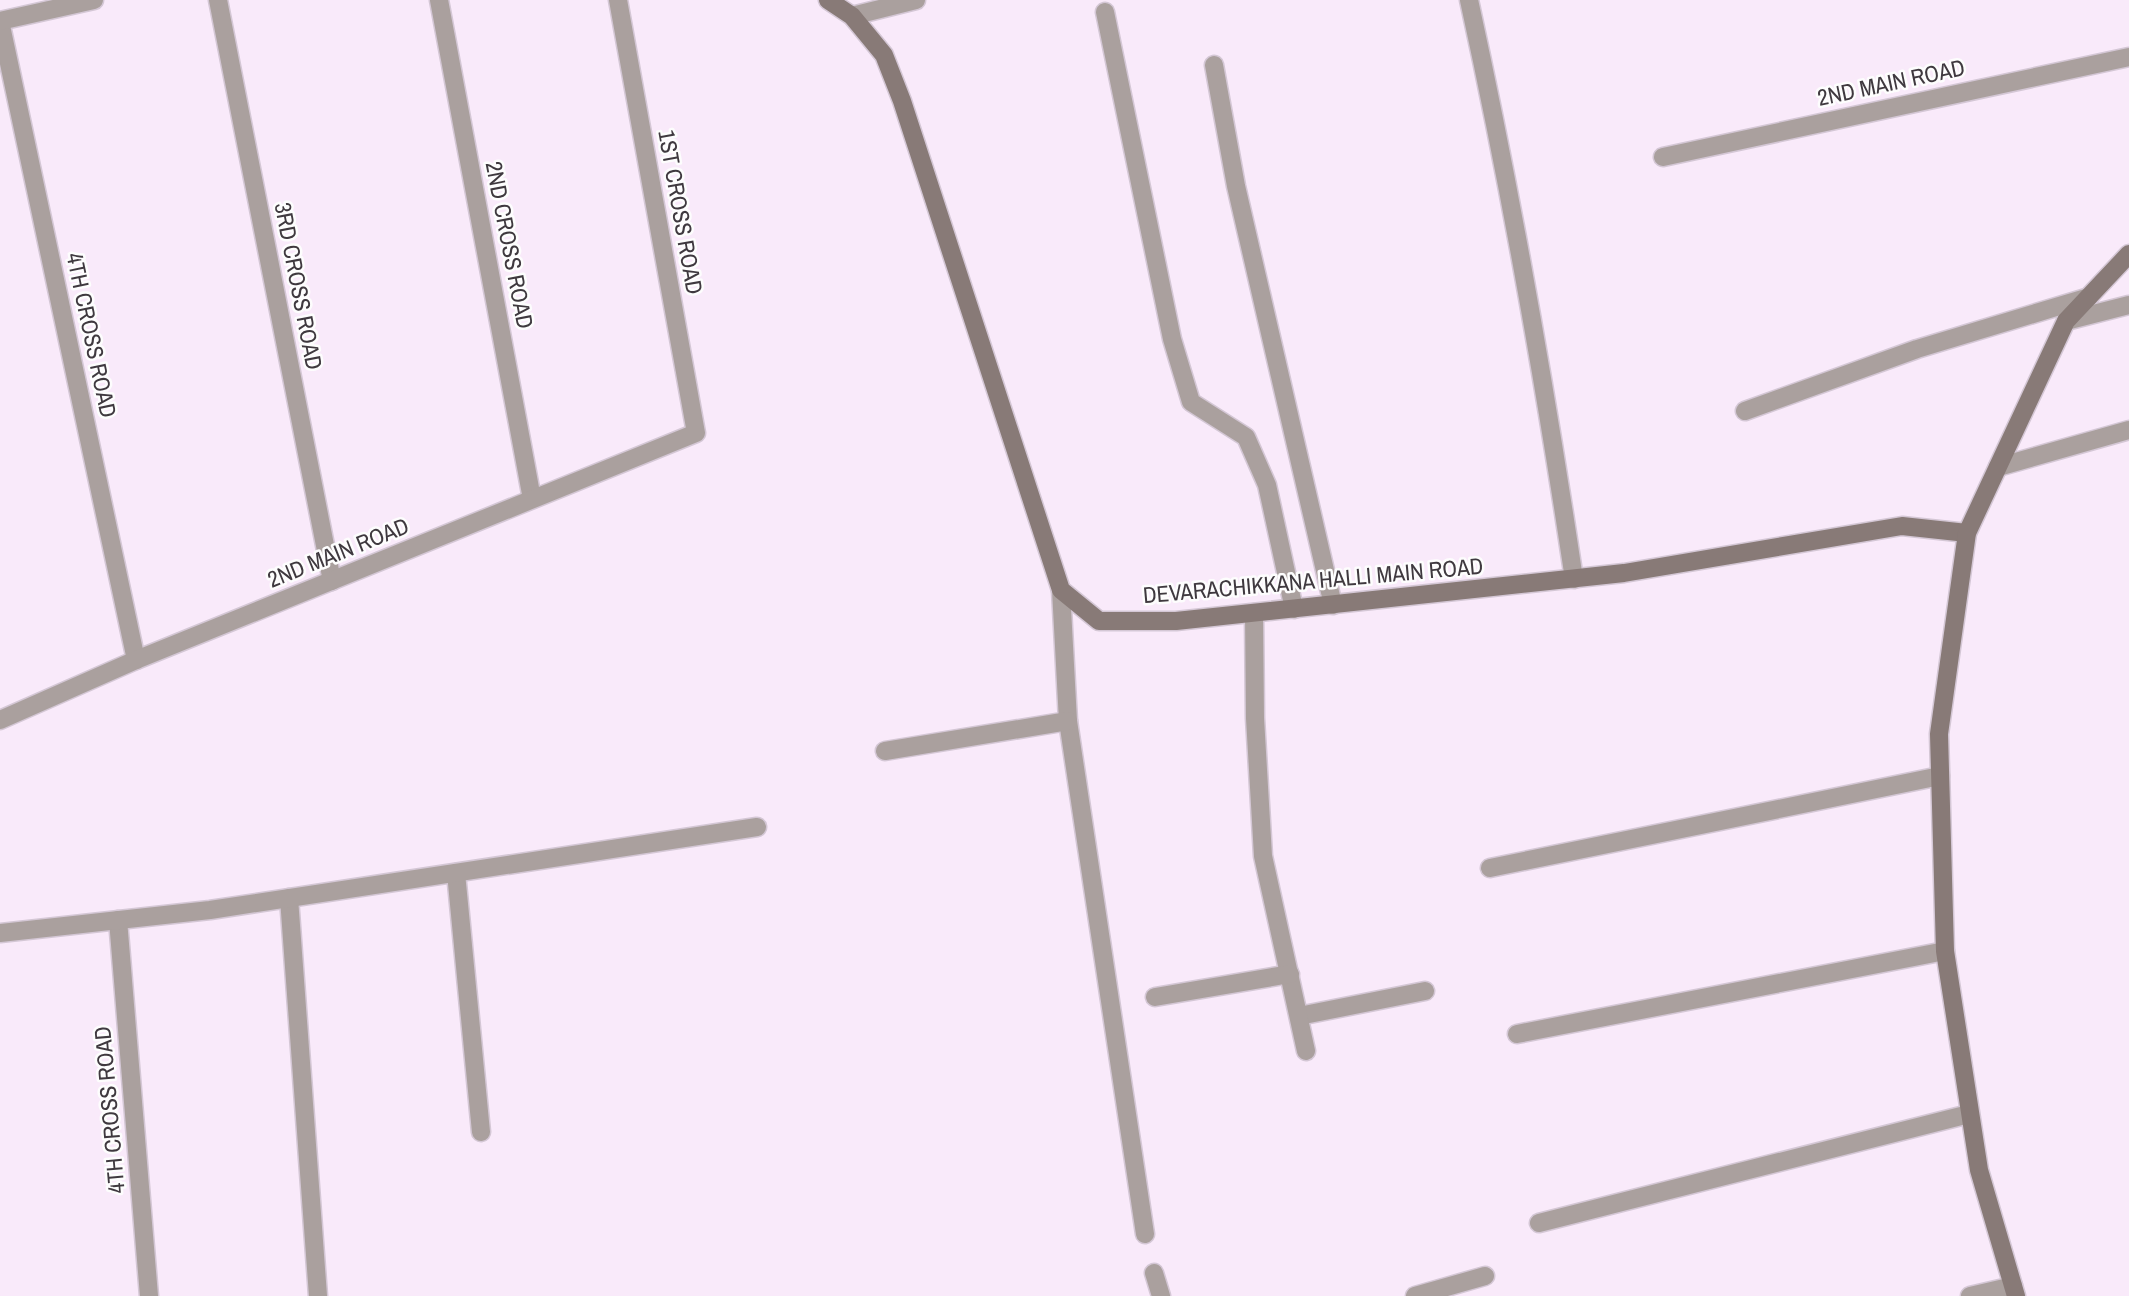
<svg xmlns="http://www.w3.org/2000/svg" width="2129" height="1296" viewBox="0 0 2129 1296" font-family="'Archivo Narrow',sans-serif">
<rect width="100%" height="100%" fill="#f9eafa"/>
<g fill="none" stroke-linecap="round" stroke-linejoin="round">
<defs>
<g id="lane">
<polyline points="456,873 481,1132"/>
<polyline points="1299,1016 1425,991"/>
</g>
<g id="street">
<polyline points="218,0 332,581"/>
<polyline points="439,0 532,499"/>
<path d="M1469 0C1511 192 1545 385 1574 579"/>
<polyline points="1105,12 1172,339 1191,402 1246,437 1267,485 1294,609"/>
<polyline points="852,16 916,0"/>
<polyline points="0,21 136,660"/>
<polyline points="0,21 94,0"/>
<polyline points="1214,65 1236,186 1333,605"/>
<polyline points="1663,157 2129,57"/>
<polyline points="2066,321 2129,305"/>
<polyline points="1745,411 1917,349 2089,297"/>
<polyline points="1998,467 2129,430"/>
<polyline points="1061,590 1068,721 1145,1234"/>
<polyline points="1254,613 1255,718 1263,856 1306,1051"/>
<polyline points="0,720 136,660 696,433 618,0"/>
<polyline points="885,751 1068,721"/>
<polyline points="1490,868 1940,776"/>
<polyline points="289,898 318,1296"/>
<polyline points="118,920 149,1296"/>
<polyline points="0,933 210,910 757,827"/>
<polyline points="1155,997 1290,974"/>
<polyline points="1517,1034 1945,951"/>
<polyline points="1539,1223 1969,1114"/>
<polyline points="1154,1273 1161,1296"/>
<polyline points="1415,1296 1485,1276"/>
<polyline points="1970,1296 2013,1286"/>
</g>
<g id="secondary">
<polyline points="828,0 852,16 884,55 902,101 1061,590 1099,621 1176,621 1624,573 1902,526 1967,533"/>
<polyline points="2016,1296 1979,1170 1945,951 1939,734 1967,533 2066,321 2129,254"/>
</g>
</defs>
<use href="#lane" stroke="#d4c7d5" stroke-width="21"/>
<use href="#street" stroke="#d4c7d5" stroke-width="21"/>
<use href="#secondary" stroke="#d4c7d5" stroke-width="21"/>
<use href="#lane" stroke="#aaa09e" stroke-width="18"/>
<use href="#street" stroke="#aaa09e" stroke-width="18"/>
<use href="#secondary" stroke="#887a77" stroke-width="18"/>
</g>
<g text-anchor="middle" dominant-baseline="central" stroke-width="5" stroke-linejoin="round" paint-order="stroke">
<g font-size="23" fill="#3f393f" stroke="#fdfdfd">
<text transform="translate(1891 82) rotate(-12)">2ND MAIN ROAD</text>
<text transform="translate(681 212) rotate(80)">1ST CROSS ROAD</text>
<text transform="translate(510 245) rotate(79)">2ND CROSS ROAD</text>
<text transform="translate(299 286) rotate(79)">3RD CROSS ROAD</text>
<text transform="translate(92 335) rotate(78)">4TH CROSS ROAD</text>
<text transform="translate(338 552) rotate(-22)">2ND MAIN ROAD</text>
<text transform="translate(1313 580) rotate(-5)">DEVARACHIKKANA HALLI MAIN ROAD</text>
<text transform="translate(109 1110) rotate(-95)">4TH CROSS ROAD</text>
</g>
</g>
</svg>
